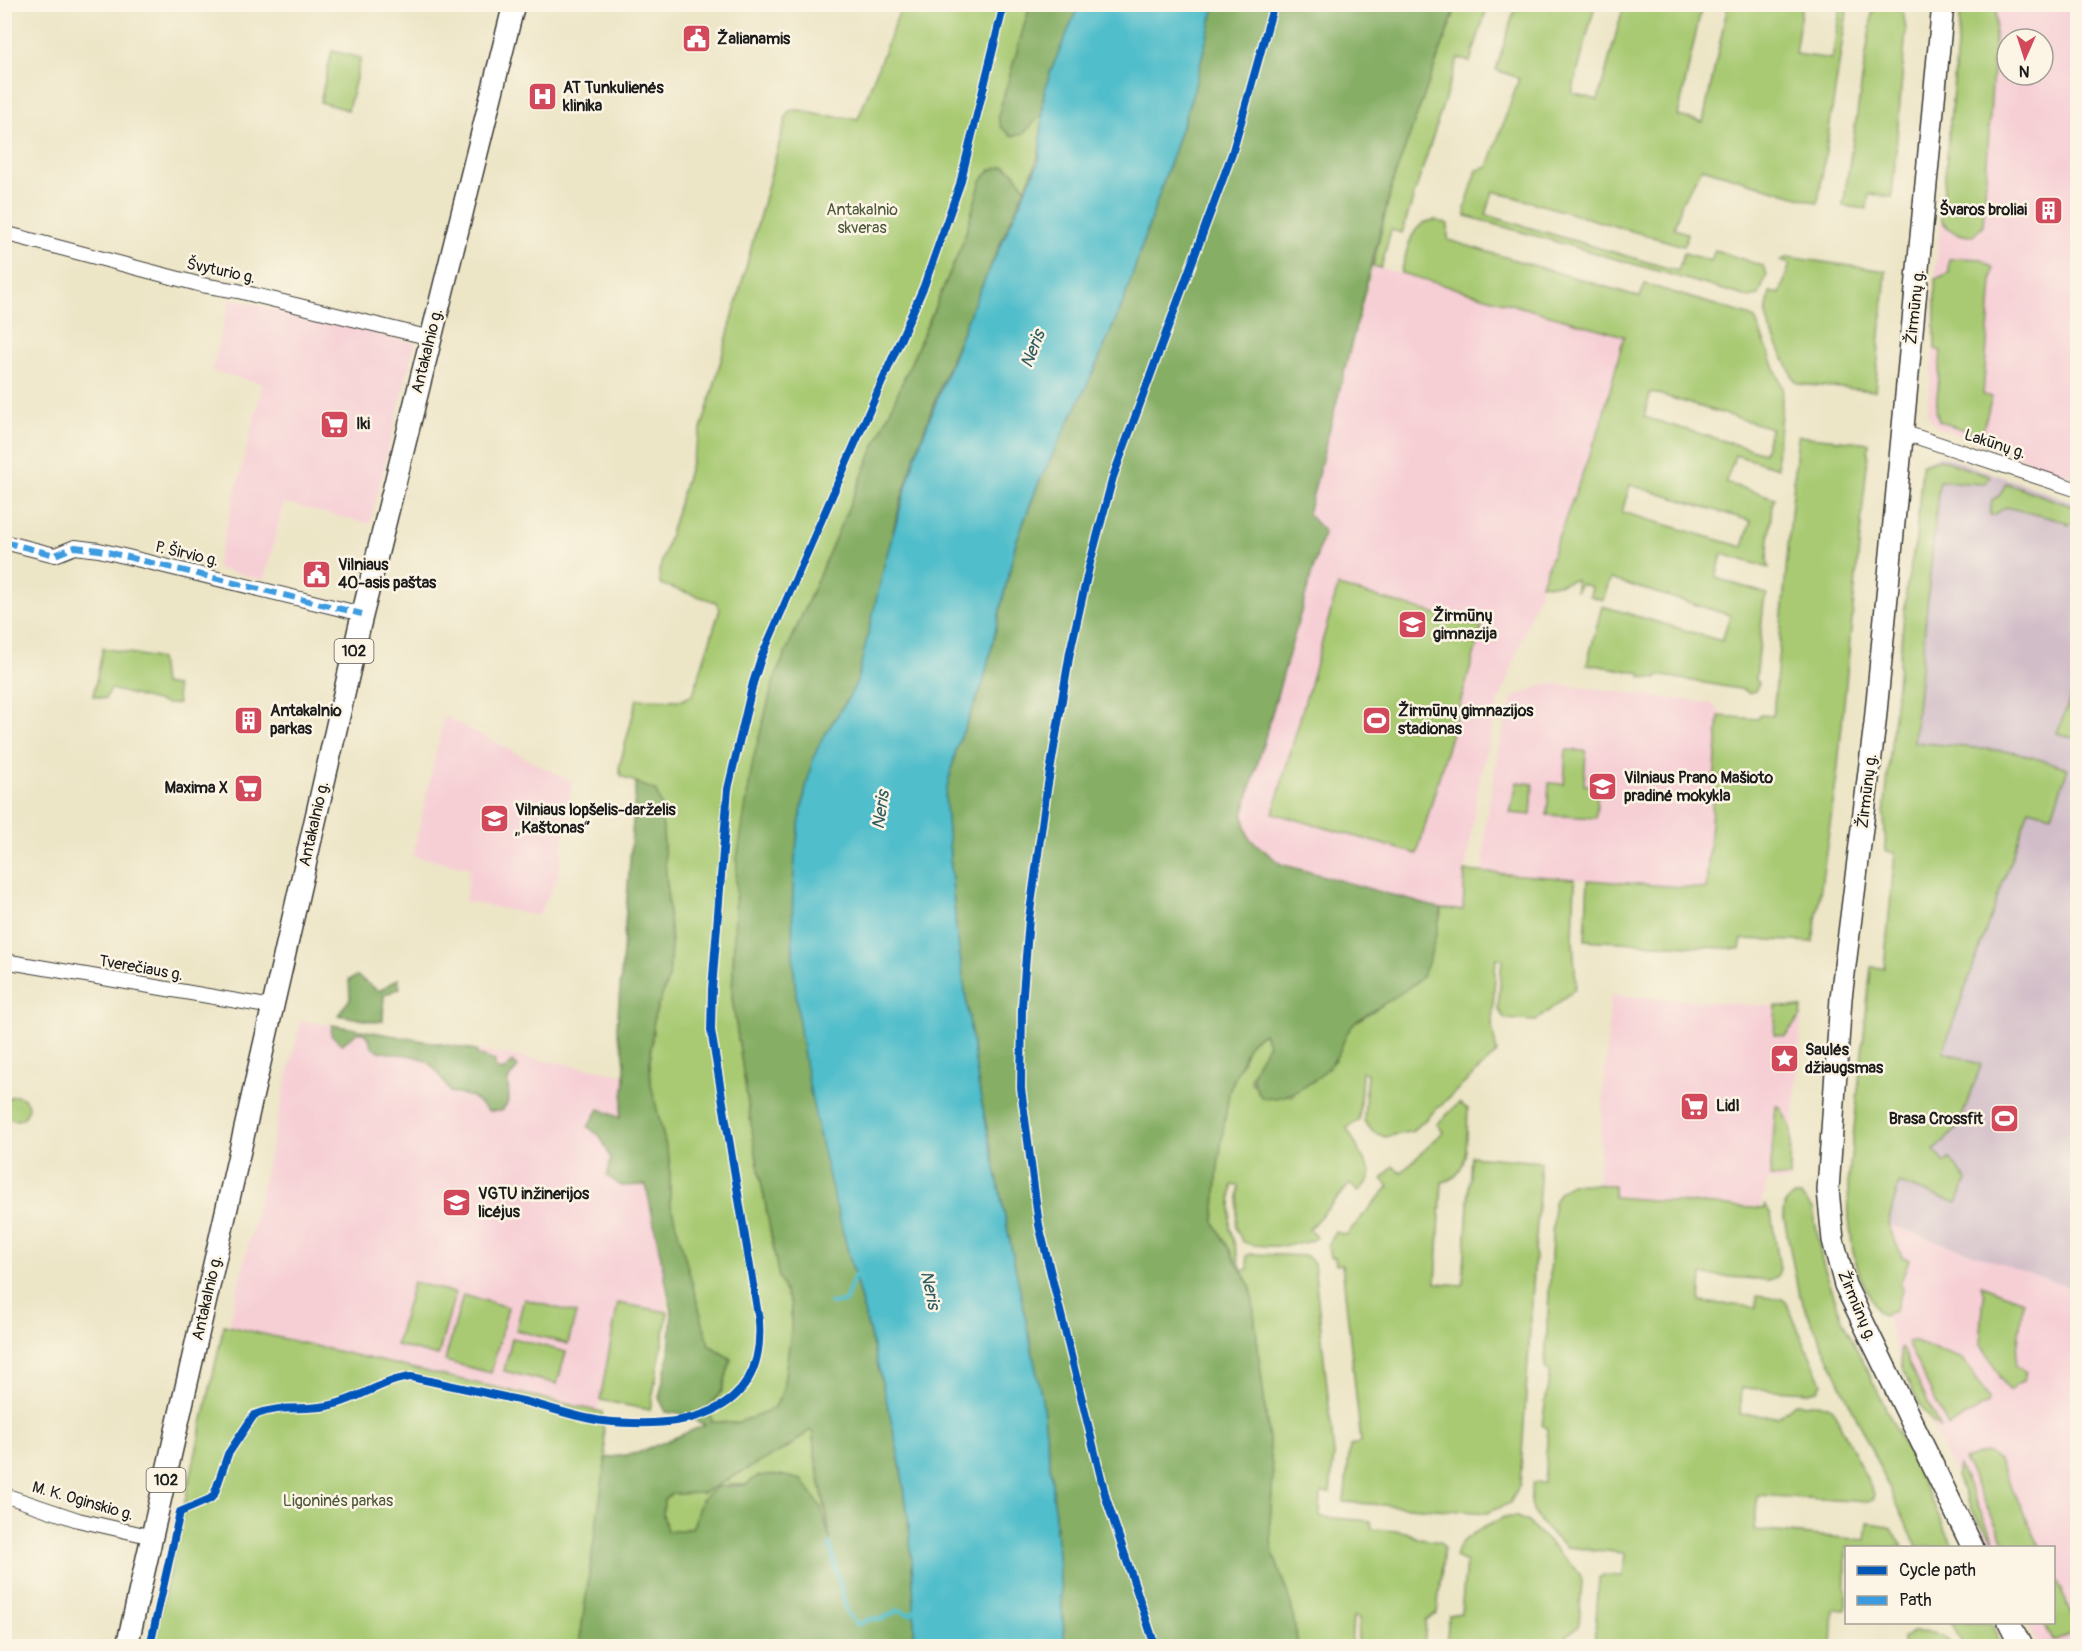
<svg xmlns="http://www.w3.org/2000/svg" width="2082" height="1651" viewBox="0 0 2082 1651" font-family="Pangolin,sans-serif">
<rect width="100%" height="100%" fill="#fcf5e5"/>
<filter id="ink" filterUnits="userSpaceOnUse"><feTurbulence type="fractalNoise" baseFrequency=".0167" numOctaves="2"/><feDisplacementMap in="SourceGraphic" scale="12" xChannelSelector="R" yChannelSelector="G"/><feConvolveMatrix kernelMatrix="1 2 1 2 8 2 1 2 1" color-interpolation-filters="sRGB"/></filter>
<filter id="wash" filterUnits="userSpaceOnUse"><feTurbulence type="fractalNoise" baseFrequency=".008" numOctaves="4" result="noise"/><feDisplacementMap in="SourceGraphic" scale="24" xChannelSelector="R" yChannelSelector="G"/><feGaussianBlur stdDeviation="1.35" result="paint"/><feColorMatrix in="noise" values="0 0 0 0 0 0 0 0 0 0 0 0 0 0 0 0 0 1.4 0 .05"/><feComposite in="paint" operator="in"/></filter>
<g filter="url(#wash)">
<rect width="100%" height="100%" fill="#ece5c6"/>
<g fill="#f6cfd5" fill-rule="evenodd">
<path d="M1961 5H2077V478L1937 427 1927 414 1934 345 1935 279ZM2007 39H2043V75H2007Z"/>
<polygon points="1373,266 1624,336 1601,424 1497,707 1478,788 1465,871 1463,910 1442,909 1281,864 1249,838 1243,815 1324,532 1308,515"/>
<polygon points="230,298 415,343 370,524 284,503 264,580 216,568 263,384 212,371"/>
<polygon points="1547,683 1711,703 1720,711 1706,889 1483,872 1485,827 1499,746 1512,698"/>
<polygon points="444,716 572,782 559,874 538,916 465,901 470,868 413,856"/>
<polygon points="1611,995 1802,1008 1789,1182 1768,1181 1760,1207 1613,1197 1614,1185 1597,1185"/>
<polygon points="301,1020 641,1077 668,1312 650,1410 600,1401 599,1410 602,1412 606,1458 579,1646 153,1646 224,1325 229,1326 231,1318"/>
<polygon points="1888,1224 2077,1289 2077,1646 2039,1646 2027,1623 2054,1622 2054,1548 1991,1547 1899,1359 1886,1315 1893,1313 1909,1260 1902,1257"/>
</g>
<polygon fill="#d1bdc8" points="1940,455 2077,503 2077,1290 1888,1224 1899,1183 1957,1203 1967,1180 1950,1159 1945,1163 1934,1150 1958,1128 1943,1051 2029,808 2067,768 2015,752 1913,742 1907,584 1916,540 1922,464"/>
<g fill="#a9ca73" stroke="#627348" stroke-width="1.5" fill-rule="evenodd">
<path d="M1961 4 1997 5 1983 225 1973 236C1959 236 1948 231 1941 219Z"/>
<path d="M902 5H1030L1026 20 1023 134 1042 114C1043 146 1039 160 1025 188L1014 172 981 181 963 242 774 680 737 859 732 998 754 1143 779 1278 791 1305V1331L783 1390 776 1405 766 1413 736 1423 712 1422 709 1406 722 1391 731 1359 709 1345 669 1202 670 1163 651 1085 650 1062 654 1017 669 977 671 944 661 805 656 791 621 776 619 768 637 699 683 700 693 694 720 609 716 602 660 584 659 571 714 386 786 118 789 111C805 107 813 116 828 116 838 117 847 117 858 119Z"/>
<polygon points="1457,5 1488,5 1470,62 1458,58 1402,233 1391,230 1381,268 1373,266 1393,181"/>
<polygon points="1516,5 1595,5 1572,93 1598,100 1624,5 1702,5 1678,116 1703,122 1728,5 1802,5 1795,54 1832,59 1841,5 1848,5 1818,203 1702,168 1682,202 1674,229 1687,233 1684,246 1493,191 1486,215 1678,271 1684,253 1711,261 1715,250 1763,266 1767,274 1759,295 1748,297 1466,216 1465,207 1477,170 1488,167 1519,78 1496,70"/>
<polygon points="1863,5 1902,5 1906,30 1892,197 1869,194 1867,209 1843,206 1873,8"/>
<polygon points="332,51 361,58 348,110 320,102"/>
<path d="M1435 220 1448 224V240L1640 297 1645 284 1745 314 1755 319 1783 388 1777 458 1778 468 1735 455 1726 483 1775 498 1772 505 1767 559 1769 568 1722 554 1716 578 1767 594 1764 601 1756 680 1759 683 1756 691 1748 693 1745 690 1658 675 1657 679 1641 677V673L1587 664 1602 606 1722 641 1730 615 1610 579 1603 600 1590 596 1592 587 1580 584 1576 592V580L1553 585 1541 584 1601 424 1624 336 1401 273C1407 253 1409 222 1435 220ZM1651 392 1771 428 1764 453 1644 417ZM1630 485 1751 521 1743 547 1622 512Z"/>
<polygon points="1787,257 1886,271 1875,391 1799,384 1795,381 1770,330 1766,314 1770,292 1780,294 1790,264 1781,261"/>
<polygon points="1961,258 1982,259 1993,268 1983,395 1992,397 1981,436 1939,421 1936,410 1941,351 1935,349 1935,279 1949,273 1949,259"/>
<polygon points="1798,436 1869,443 1837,776 1813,942 1742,939 1740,949 1585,940 1588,880 1706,889 1719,716 1757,719 1761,715 1773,716"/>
<polygon points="1940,459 1991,477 1983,484 1939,481 1914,742 2015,752 2068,768 2052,815 2029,809 1943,1051 1981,1065 1958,1128 1934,1150 1945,1163 1950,1159 1967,1180 1957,1203 1899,1183 1888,1224 1902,1257 1909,1259 1900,1285 1903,1288 1895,1311 1883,1315 1877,1311 1860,1276 1853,1252 1849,1219 1848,1185 1871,967 1884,968 1895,853 1886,851 1884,815 1907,584 1916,540 1922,464"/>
<polygon points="2006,483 2077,508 2077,523 2067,525 2067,522 2006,507 1994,515 1990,515 1992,500 2000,495"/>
<polygon points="1338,586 1482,627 1417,854 1273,813"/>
<polygon points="103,648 160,659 163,684 176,686 178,704 167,704 111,689 105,699 93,696"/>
<polygon points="2077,682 2077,739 2057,733"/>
<polygon points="1566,750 1586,751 1584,785 1598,786 1596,818 1547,815 1549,783 1564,784"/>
<polygon points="1517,782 1533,784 1531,815 1510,813"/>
<path d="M1465 871 1575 879 1573 940 1576 984 1574 990 1536 1021 1505 1019 1498 1009 1502 959 1496 958 1492 1026 1497 1053 1413 1131 1385 1137 1373 1132 1364 1121 1367 1073 1362 1072 1359 1120 1347 1128 1371 1173 1368 1181 1358 1192 1350 1184 1309 1229 1317 1237C1306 1247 1254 1249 1242 1241L1236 1228 1239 1186 1232 1185 1230 1228 1242 1271 1248 1269 1246 1256 1250 1254 1307 1256 1314 1263 1334 1454 1330 1493H1321L1320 1517 1371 1521 1372 1529 1407 1532 1419 1539 1440 1542 1444 1548 1437 1613 1426 1620 1424 1646H1357L1359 1618 1353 1617 1351 1646H1298L1291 1604 1272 1550 1270 1524 1273 1475 1251 1288 1214 1222 1218 1166 1229 1092 1250 1042 1264 1033 1268 1044 1251 1077V1083L1291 1096 1335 1060 1346 1032 1356 1022 1422 977 1442 909 1463 910Z"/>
<polygon points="1776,1006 1802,1008 1801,1016 1785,1036 1774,1035"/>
<circle cx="16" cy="1108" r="12"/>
<path d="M1459 1103 1468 1109C1466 1132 1472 1179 1442 1182L1436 1283 1463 1285 1471 1156 1541 1162 1520 1485 1510 1503 1487 1513 1344 1502 1350 1446 1361 1442 1342 1264 1336 1265 1335 1257H1330L1328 1246 1335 1232 1346 1235 1389 1186 1382 1179 1393 1166 1401 1173 1443 1132 1437 1124Z"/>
<polygon points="1776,1106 1779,1106 1791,1127 1790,1178 1770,1177"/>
<path d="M1571 1184 1614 1185V1197L1764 1209 1765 1205 1771 1214 1780 1269 1777 1277 1769 1280 1702 1275 1700 1302 1756 1307 1757 1296 1782 1299 1786 1302 1822 1383 1818 1390 1809 1392 1742 1388 1740 1414 1778 1417 1795 1403 1828 1405 1832 1408 1874 1494V1499L1869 1502 1758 1495 1754 1530 1866 1540 1868 1523C1892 1525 1892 1527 1903 1547L1846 1548V1610L1834 1609 1832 1645 1853 1646H1594L1599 1578 1603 1575 1623 1576 1625 1553 1566 1547C1544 1525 1524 1517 1533 1483H1544L1548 1429 1542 1425 1550 1372 1545 1368 1554 1202 1560 1192Z"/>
<polygon points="1792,1196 1801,1196 1813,1209 1822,1261 1842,1319 1954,1547 1917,1547 1799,1295 1783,1212 1786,1202"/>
<polygon points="413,1282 455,1293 438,1356 396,1345"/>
<polygon points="1981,1285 2023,1301 2015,1366 2026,1371 2024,1380 2010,1390 2008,1390 1980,1343 1984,1295"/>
<polygon points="463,1295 508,1307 491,1373 445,1361"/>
<polygon points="524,1299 576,1313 568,1344 516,1330"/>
<polygon points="618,1303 668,1312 650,1410 600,1400"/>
<polygon points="224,1325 602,1412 606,1458 579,1646 153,1646"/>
<polygon points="512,1338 566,1352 557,1384 504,1371"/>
<polygon points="1912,1341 1963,1359 1989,1398 1988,1403 1948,1427 1907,1342"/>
<path d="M1901 1347 1940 1428C1925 1422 1895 1362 1901 1347Z"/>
<path d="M810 1430 813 1433C814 1471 828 1507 830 1545L821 1507 801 1480 758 1476 745 1485 729 1484 697 1515 693 1527 679 1531H667L663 1515 664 1499 672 1494 703 1493 792 1445Z"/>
<polygon points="1987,1452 1999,1461 2040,1547 2007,1547 1964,1460"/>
<polygon points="1959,1466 1996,1543 1975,1515 1956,1476"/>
<path d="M1504 1517H1517L1528 1522 1580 1574 1582 1581 1579 1626 1567 1635 1566 1646H1446L1449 1615 1461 1613 1466 1562 1455 1557C1458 1536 1487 1527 1504 1517Z"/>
<polygon points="2054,1575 2077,1625 2078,1631 2053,1641 2044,1623 2054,1622"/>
<polygon points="1952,1623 1991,1623 2002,1646 1963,1646"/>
<path d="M1913 1632C1930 1633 1944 1631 1952 1646H1903V1638Z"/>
</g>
<g fill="#86ae65" stroke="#516540" stroke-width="1.5" fill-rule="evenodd">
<polygon points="1030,5 1079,5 1044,93 1042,114 1023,134 1012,136 1001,127 998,116"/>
<path d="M1215 5H1457L1393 181 1308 514 1324 531 1243 815 1249 838 1281 864 1442 909C1437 928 1432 959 1423 975 1415 988 1369 1011 1355 1023 1343 1034 1344 1047 1335 1059 1321 1080 1287 1102 1262 1098 1244 1074 1255 1069 1268 1044L1264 1033 1250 1042 1229 1092 1218 1166 1214 1222 1251 1288 1273 1475 1270 1524 1272 1550 1291 1604 1298 1646H1065L1053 1492 1042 1399 979 1089 956 928 945 796 957 746 983 684 1016 542 1039 482 1094 371 1124 300 1193 93Z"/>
<path d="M1004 166 1014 172 1025 188C979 292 932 395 900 504 884 563 875 623 857 681 845 710 821 732 812 763 751 995 849 1220 896 1443 910 1510 915 1579 914 1646H579L606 1458 638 1453 705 1425 682 1414 666 1412 659 1398 669 1353 672 1312 646 1185 621 1186 607 1176 611 1159 600 1136 588 1127 599 1109 620 1118C623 1097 627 1076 624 1055 623 1044 617 1038 617 1027L636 782 656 791 661 805 671 944 669 977 654 1017 650 1062 651 1085 670 1163V1202L709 1345 731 1359 722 1391 709 1406 712 1422 736 1423 765 1413 776 1405 783 1390 791 1331V1305L779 1278 754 1143 732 998 737 859 753 760 774 680 963 242 981 181 990 170ZM810 1430 813 1433C814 1470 828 1504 830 1541L821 1507 813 1496 802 1480 781 1475 758 1476 745 1485 717 1487 701 1500 693 1527 679 1531H667L663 1515 664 1499 672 1494 703 1493 792 1445Z"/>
<polygon points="357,976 379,991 398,979 400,988 384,995 383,1021 375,1022 338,1015 350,999 349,980"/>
<path d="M332 1025 476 1050 478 1055 495 1061V1068L503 1071 513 1062 518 1067 508 1080 509 1100 502 1111H488L472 1097 450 1092C442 1079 433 1061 417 1057 401 1052 384 1057 371 1046L369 1038 363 1033H357L342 1044 331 1035Z"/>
</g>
<path fill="#51becb" stroke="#366d74" stroke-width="1.5" d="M1079 5H1215L1193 93 1124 300 1094 371 1039 482 1016 542 983 684 957 746 945 796 956 928 979 1089 1042 1399 1053 1492 1065 1646H914C915 1579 910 1510 896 1443 849 1220 750 994 812 763 821 732 845 710 857 681L886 558 915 457 972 308 1039 161 1044 93 1050 73Z"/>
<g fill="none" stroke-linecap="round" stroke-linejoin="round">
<g stroke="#51becb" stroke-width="4.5">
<polyline points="830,1303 845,1302 855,1275"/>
<polyline points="830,1545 847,1612 857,1625 870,1619 882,1619 899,1610 910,1614 915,1611"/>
</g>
</g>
</g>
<g filter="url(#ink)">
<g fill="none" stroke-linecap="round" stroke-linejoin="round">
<defs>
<g id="street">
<polyline points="4,233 202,285 238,291 431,338"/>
<polyline points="1902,432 2078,490"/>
<polyline points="4,542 55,555 75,547 99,550 362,614"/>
<polyline points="4,961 272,1007"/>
<polyline points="4,1495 78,1520 153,1537"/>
</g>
<g id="primary">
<polyline points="1943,4 1875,723 1841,998 1828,1190 1833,1240 1845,1285 1973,1548"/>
<polyline points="2009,1622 2021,1646"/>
<polyline points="127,1646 360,624 514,4"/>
</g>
</defs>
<use href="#street" stroke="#3b3a36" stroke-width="16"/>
<use href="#primary" stroke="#3b3a36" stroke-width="24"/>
<use href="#street" stroke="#fff" stroke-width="14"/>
<use href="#primary" stroke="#fff" stroke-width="21"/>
<polyline stroke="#3c9bdf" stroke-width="6" stroke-dasharray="12 6" stroke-linecap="butt" points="4,542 55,555 75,547 99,550 362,614"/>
<defs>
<g id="cycleway">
<path d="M150 1646 180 1512 210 1499 214 1495 228 1454 254 1415C283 1404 300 1411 327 1406 357 1401 381 1380 411 1377 448 1385 485 1393 523 1401 549 1407 577 1418 603 1421 679 1429 766 1419 759 1321L711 1030 712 989 728 789 753 683 761 658 924 286 960 184 1004 4"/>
<polyline points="1155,1646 1106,1498 1039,1225 1021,1088 1022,1006 1029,919 1046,796 1070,652 1090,563 1113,477 1232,154 1274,4"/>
</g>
</defs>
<use href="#cycleway" stroke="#fcf5e5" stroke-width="11"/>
<use href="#cycleway" stroke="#0057b8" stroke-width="8"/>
</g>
</g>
<defs>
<symbol id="civic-square" viewBox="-11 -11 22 22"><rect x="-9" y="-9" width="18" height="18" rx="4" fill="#d1495b" stroke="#fcf5e5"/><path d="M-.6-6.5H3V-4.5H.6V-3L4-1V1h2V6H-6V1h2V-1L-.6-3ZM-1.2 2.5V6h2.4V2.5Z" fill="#fff"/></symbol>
<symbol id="hospital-square" viewBox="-11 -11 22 22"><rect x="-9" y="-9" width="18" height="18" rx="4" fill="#d1495b" stroke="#fcf5e5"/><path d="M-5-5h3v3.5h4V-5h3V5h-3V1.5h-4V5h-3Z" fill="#fff"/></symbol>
<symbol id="building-square" viewBox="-11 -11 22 22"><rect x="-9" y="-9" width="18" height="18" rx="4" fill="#d1495b" stroke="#fcf5e5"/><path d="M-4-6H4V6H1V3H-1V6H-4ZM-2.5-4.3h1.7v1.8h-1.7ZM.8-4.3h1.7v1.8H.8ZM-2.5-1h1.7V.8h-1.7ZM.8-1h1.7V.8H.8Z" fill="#fff"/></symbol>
<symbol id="supermarket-square" viewBox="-11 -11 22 22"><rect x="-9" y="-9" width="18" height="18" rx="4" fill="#d1495b" stroke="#fcf5e5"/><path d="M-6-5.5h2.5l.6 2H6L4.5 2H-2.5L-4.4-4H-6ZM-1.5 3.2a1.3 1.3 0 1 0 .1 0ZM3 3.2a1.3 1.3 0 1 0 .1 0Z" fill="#fff"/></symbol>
<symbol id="school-square" viewBox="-11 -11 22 22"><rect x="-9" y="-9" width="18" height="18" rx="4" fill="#d1495b" stroke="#fcf5e5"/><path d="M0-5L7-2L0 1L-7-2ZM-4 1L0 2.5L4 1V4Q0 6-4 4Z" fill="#fff"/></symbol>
<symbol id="stadium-square" viewBox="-11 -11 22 22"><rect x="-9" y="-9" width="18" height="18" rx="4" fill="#d1495b" stroke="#fcf5e5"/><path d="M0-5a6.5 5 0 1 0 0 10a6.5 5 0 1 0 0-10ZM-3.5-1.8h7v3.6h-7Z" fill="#fff"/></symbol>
<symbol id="sight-square" viewBox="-11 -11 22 22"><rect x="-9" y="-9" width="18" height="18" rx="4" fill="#d1495b" stroke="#fcf5e5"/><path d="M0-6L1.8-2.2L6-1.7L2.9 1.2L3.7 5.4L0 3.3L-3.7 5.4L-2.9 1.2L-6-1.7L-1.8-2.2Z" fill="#fff"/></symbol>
</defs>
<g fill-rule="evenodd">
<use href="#civic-square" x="680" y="22" width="33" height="33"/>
<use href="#hospital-square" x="526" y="80" width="33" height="33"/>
<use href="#building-square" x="2032" y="194" width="33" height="33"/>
<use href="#supermarket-square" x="318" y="408" width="33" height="33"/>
<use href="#civic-square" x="300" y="558" width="33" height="33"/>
<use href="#school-square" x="1396" y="608" width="33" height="33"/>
<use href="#building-square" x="232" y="704" width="33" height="33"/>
<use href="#stadium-square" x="1360" y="704" width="33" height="33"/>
<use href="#school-square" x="1586" y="770" width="33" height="33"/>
<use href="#supermarket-square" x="232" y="772" width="33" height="33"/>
<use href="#school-square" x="478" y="802" width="33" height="33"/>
<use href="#sight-square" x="1768" y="1042" width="33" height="33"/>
<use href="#supermarket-square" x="1678" y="1090" width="33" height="33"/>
<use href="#stadium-square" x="1988" y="1102" width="33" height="33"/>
<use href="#school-square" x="440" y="1186" width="33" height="33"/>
</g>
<g text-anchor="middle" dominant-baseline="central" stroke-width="5" stroke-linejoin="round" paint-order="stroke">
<g fill="#fcf5e5" stroke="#5f5d58" stroke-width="1.5">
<rect x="334.5" y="639" width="39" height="24" rx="4.5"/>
<rect x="146.5" y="1468" width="39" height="24" rx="4.5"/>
</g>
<g font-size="15" font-weight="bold" fill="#1c1c1c">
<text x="354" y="651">102</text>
<text x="166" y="1480">102</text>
</g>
<g font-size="16" font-weight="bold" fill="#1c1c1c" stroke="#fcf5e5" text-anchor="start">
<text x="717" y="39">Žalianamis</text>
<text x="563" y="88">AT Tunkulienės<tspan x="563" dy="18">klinika</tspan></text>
<text x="2027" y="210" text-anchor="end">Švaros broliai</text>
<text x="356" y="424">Iki</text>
<text x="338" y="565">Vilniaus<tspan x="338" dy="18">40-asis paštas</tspan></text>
<text x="1433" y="616">Žirmūnų<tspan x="1433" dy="18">gimnazija</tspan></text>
<text x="270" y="711">Antakalnio<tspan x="270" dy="18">parkas</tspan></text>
<text x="1398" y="711">Žirmūnų gimnazijos<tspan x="1398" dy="18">stadionas</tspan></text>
<text x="1624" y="778">Vilniaus Prano Mašioto<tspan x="1624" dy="18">pradinė mokykla</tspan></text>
<text x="228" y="788" text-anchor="end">Maxima X</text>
<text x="515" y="810">Vilniaus lopšelis-darželis<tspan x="515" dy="18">„Kaštonas“</tspan></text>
<text x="1805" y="1050">Saulės<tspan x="1805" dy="18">džiaugsmas</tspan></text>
<text x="1716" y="1106">Lidl</text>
<text x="1983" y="1119" text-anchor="end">Brasa Crossfit</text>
<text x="478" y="1194">VGTU inžinerijos<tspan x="478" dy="18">licėjus</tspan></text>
</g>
<g font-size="16" fill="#4d593a" stroke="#fcf5e5">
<text x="862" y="210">Antakalnio<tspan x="862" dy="18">skveras</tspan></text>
<text x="338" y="1501">Ligoninės parkas</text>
</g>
<g font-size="16" fill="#1c1c1c" stroke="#fcf5e5">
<text transform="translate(221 271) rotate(12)">Švyturio g.</text>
<text transform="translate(1915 307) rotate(-84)">Žirmūnų g.</text>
<text transform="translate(427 351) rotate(-76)">Antakalnio g.</text>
<text transform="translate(1995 444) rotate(18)">Lakūnų g.</text>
<text transform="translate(187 554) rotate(13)">P. Širvio g.</text>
<text transform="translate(1867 791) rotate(-83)">Žirmūnų g.</text>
<text transform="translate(314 824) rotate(-77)">Antakalnio g.</text>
<text transform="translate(141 968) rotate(10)">Tverečiaus g.</text>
<text transform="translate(207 1298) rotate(-77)">Antakalnio g.</text>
<text transform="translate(1857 1306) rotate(67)">Žirmūnų g.</text>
<text transform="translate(83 1501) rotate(16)">M. K. Oginskio g.</text>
</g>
<g font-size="18" font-style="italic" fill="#315d62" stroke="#fcf5e5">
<text transform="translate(1033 349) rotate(-69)">Neris</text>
<text transform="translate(881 810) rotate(-82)">Neris</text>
<text transform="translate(930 1290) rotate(78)">Neris</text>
</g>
</g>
<rect width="2082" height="1651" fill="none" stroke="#fcf5e5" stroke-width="24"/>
<rect x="1845" y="1546" width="210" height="78" fill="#fcf5e5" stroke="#a29e95" stroke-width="1.5"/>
<rect x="1857" y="1566" width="30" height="9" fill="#0057b8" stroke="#a29e95" stroke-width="1.5"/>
<text x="1899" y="1576" font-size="18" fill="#1c1c1c">Cycle path</text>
<rect x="1857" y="1596" width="30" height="9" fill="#3c9bdf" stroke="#a29e95" stroke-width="1.5"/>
<text x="1899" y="1606" font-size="18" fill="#1c1c1c">Path</text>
<g transform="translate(2025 57) rotate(183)"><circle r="28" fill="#fcf5e5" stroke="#a29e95" stroke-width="1.5"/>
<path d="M0-4.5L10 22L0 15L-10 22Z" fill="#d1495b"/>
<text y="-9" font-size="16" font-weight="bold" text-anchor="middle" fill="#1c1c1c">N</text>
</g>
</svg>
